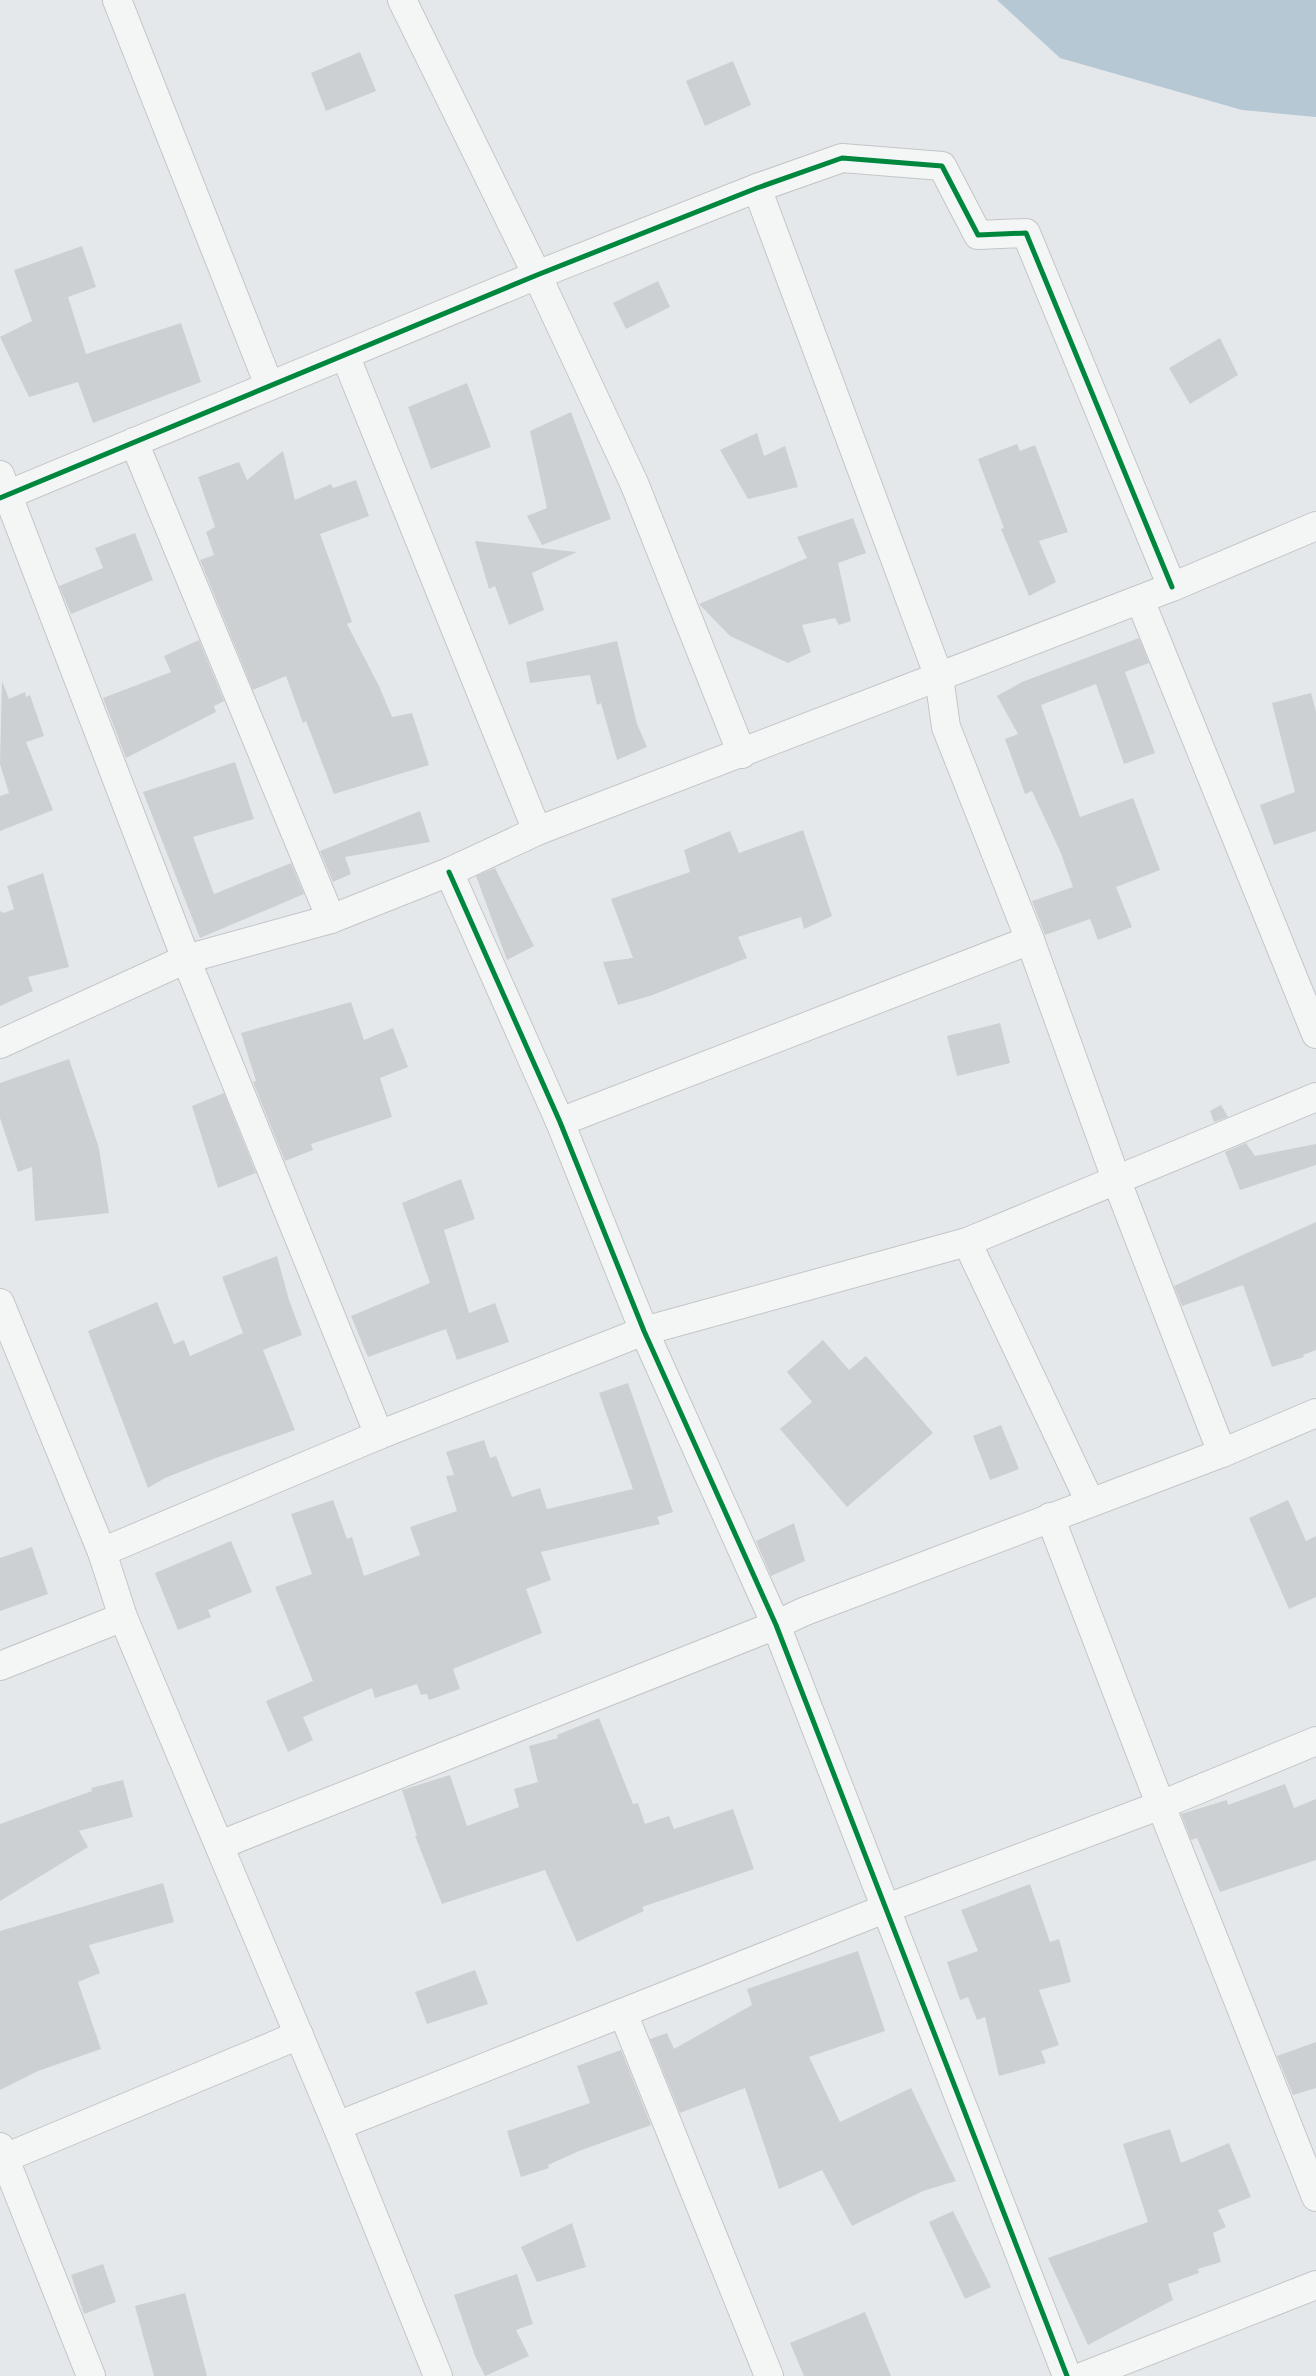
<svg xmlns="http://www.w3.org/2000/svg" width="1316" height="2376" viewBox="0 0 1316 2376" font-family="'Golos Text',sans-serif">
<rect width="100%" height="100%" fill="#e5e8ea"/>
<polygon fill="#b5c8d3" points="997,0 1316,0 1316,117 1242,110 1060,58"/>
<g fill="#cdd0d2">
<polygon points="360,52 376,91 326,111 311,73"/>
<polygon points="733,61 751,105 705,126 686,81"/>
<polygon points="82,246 96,287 68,297 86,354 181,323 201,382 93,423 78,382 29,397 0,337 32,321 14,270"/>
<polygon points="658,281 670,307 626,329 613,303"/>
<polygon points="1220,338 1238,375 1190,404 1169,368"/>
<polygon points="467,383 491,447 431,469 408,407"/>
<polygon points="571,412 611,519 542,545 527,516 547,508 530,431"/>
<polygon points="757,433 764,456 785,446 798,487 748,499 720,450"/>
<polygon points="1017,444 1020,451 1035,445 1068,532 1039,541 1056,582 1029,596 1001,529 1004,528 978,459"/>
<polygon points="283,451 295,500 331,484 333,488 356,480 369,516 320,534 352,622 347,624 379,686 392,717 412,713 429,765 334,794 306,721 303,723 286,676 253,690 200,560 214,555 206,532 215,527 198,477 239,462 247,480"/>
<polygon points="853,518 866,553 838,563 851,621 839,625 835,618 802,625 811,652 788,663 730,636 699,604 807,558 797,537"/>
<polygon points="135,533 153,580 71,614 59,586 103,568 95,548"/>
<polygon points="475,541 577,552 532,573 544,610 509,625 495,586 489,589"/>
<polygon points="1139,638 1149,663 1125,672 1155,753 1124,764 1096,684 1041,705 1080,817 1133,798 1160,870 1116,887 1132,927 1098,940 1090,919 1045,935 1032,901 1073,887 1060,851 1032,791 1025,794 1005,739 1018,734 997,696 1022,682"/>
<polygon points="199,640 224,701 214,706 216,712 126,758 103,698 171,672 164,656"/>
<polygon points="617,641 637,724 647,747 617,760 601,703 597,705 590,675 530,683 526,662"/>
<polygon points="2,681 9,699 25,692 26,697 30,695 44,736 26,742 53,810 0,831 0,796 9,793 0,764"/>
<polygon points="1311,693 1316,712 1316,831 1274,845 1260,805 1295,792 1272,703"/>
<polygon points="235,762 254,819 193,837 214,894 291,863 304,894 200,938 143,792"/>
<polygon points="420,811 430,842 345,857 351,874 333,882 320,851"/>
<polygon points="803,830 832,916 804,929 801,917 738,937 747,958 650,996 618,1005 603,962 633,958 611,899 690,872 684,850 730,831 739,853"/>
<polygon points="495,868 534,946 507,960 476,876"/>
<polygon points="43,873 69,967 28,977 33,991 0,1006 0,911 4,913 14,909 7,886"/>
<polygon points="351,1002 364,1040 393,1028 408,1067 380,1078 392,1117 311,1144 313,1150 285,1161 253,1082 256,1081 241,1033"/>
<polygon points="1000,1023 1010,1063 957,1076 947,1036"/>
<polygon points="69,1059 99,1148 109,1213 35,1221 32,1167 18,1172 0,1118 0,1083"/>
<polygon points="224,1093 256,1173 218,1188 192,1106"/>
<polygon points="1221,1105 1228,1117 1214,1122 1210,1111"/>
<polygon points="1246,1143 1255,1156 1316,1144 1316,1165 1240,1190 1225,1152"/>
<polygon points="461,1179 475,1219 444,1230 469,1313 495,1303 509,1342 457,1360 446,1329 368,1357 351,1316 430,1283 402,1203"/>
<polygon points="1316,1222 1316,1350 1303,1355 1304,1357 1272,1367 1243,1285 1182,1306 1174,1286"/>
<polygon points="277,1256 289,1300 302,1335 263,1350 295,1430 213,1459 165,1478 148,1488 88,1331 157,1302 174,1344 184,1340 190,1356 243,1333 222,1277"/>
<polygon points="823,1340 849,1370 866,1356 933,1433 847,1507 780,1429 812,1402 787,1372"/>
<polygon points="628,1383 673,1512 657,1517 660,1524 541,1552 551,1580 526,1589 542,1633 453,1669 460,1689 429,1700 427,1694 421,1695 417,1684 375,1698 372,1688 303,1717 313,1740 288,1752 266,1701 313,1681 275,1587 312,1574 291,1514 333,1500 347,1539 352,1537 364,1576 420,1555 410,1527 457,1511 446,1476 454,1475 446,1452 484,1440 490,1458 496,1456 512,1497 540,1488 547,1509 633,1489 599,1393"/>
<polygon points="1001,1425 1019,1469 990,1480 973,1436"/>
<polygon points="1288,1500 1306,1541 1316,1536 1316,1597 1289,1609 1249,1518"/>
<polygon points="794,1523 805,1561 771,1576 756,1541"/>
<polygon points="231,1541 252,1592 208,1610 211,1617 178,1630 155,1573"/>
<polygon points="32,1547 48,1594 0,1611 0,1558"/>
<polygon points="599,1718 633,1804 638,1803 645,1824 669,1816 674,1829 733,1809 754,1869 642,1907 644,1911 577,1942 545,1870 442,1904 415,1836 417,1836 402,1790 450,1775 467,1826 519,1807 514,1789 538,1782 529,1746 558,1738 557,1735"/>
<polygon points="123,1780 133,1817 79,1831 88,1847 0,1901 0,1824 92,1791 91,1788"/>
<polygon points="1285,1784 1294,1808 1316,1799 1316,1860 1220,1892 1197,1838 1191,1840 1181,1814 1227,1800 1228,1805"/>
<polygon points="163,1883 174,1922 89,1945 100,1973 78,1982 101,2049 38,2071 0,2090 0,1931"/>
<polygon points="1030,1884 1050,1942 1059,1939 1071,1982 1039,1990 1059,2045 1041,2051 1046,2063 999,2076 985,2017 977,2020 968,1997 960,2000 947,1962 978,1951 961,1910"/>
<polygon points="858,1951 885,2031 809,2057 840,2122 911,2088 956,2181 923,2191 852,2226 822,2170 779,2189 745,2088 680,2113 650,2039 667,2033 674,2049 752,2005 747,1989"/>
<polygon points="475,1970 488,2004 427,2024 415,1992"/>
<polygon points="1316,2042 1316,2088 1293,2095 1277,2056"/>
<polygon points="621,2050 651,2125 579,2151 548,2165 549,2168 521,2177 507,2131 590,2103 577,2066"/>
<polygon points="1170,2129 1181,2163 1229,2143 1251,2197 1218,2210 1226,2227 1213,2233 1221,2262 1198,2269 1199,2273 1168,2284 1173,2300 1088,2345 1048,2258 1148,2222 1123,2144"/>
<polygon points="953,2211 991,2287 965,2299 929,2222"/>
<polygon points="572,2223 586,2267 537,2282 521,2247"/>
<polygon points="103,2264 116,2302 84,2314 71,2275"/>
<polygon points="517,2274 533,2324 516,2330 529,2356 485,2376 475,2356 454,2295"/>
<polygon points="185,2293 207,2376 154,2376 135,2306"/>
<polygon points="865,2312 891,2376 804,2376 790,2343"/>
</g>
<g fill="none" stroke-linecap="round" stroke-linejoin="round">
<defs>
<g id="minor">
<polyline points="117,0 269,385"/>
<polyline points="402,0 537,275 634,483 742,754"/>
<polyline points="757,188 939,677 946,727 1030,940 1116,1179 1222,1453"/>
<polyline points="345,355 537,831"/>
<polyline points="134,442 331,919"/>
<polyline points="0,475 186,959 379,1435"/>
<polyline points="0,498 537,275 757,188 842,158 942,166 978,235 1026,233 1172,587"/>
<polyline points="1140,600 1316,1034"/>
<polyline points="449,872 560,1122 644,1331 776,1625 1067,2376"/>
<polyline points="0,1044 186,959 331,919 449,872 537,831 1172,587 1316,526"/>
<polyline points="560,1122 1030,940"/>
<polyline points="967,1242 1090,1502"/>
<polyline points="0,1303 102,1552 123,1617 337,2126 438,2376"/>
<polyline points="1050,1517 1152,1783 1316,2197"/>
<polyline points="102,1552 379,1435 644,1331 967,1242 1316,1097"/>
<polyline points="0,1666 123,1617"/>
<polyline points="220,1845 776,1625 803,1612 1222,1453 1316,1413"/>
<polyline points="623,2013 769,2376"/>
<polyline points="337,2126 887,1908 1161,1805 1316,1741"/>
<polyline points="0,2147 91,2376"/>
<polyline points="0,2160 299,2035"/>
<polyline points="1084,2376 1316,2285"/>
</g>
</defs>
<use href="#minor" stroke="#c3c6c8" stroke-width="30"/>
<use href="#minor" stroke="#f4f6f6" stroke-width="28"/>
<defs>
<g id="cycleway">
<polyline points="0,498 537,275 757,188 842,158 942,166 978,235 1026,233 1172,587"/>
<polyline points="449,872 560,1122 644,1331 776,1625 1067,2376"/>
</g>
</defs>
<use href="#cycleway" stroke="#f3f6f8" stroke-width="8"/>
<use href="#cycleway" stroke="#00873e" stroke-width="5"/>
</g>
</svg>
